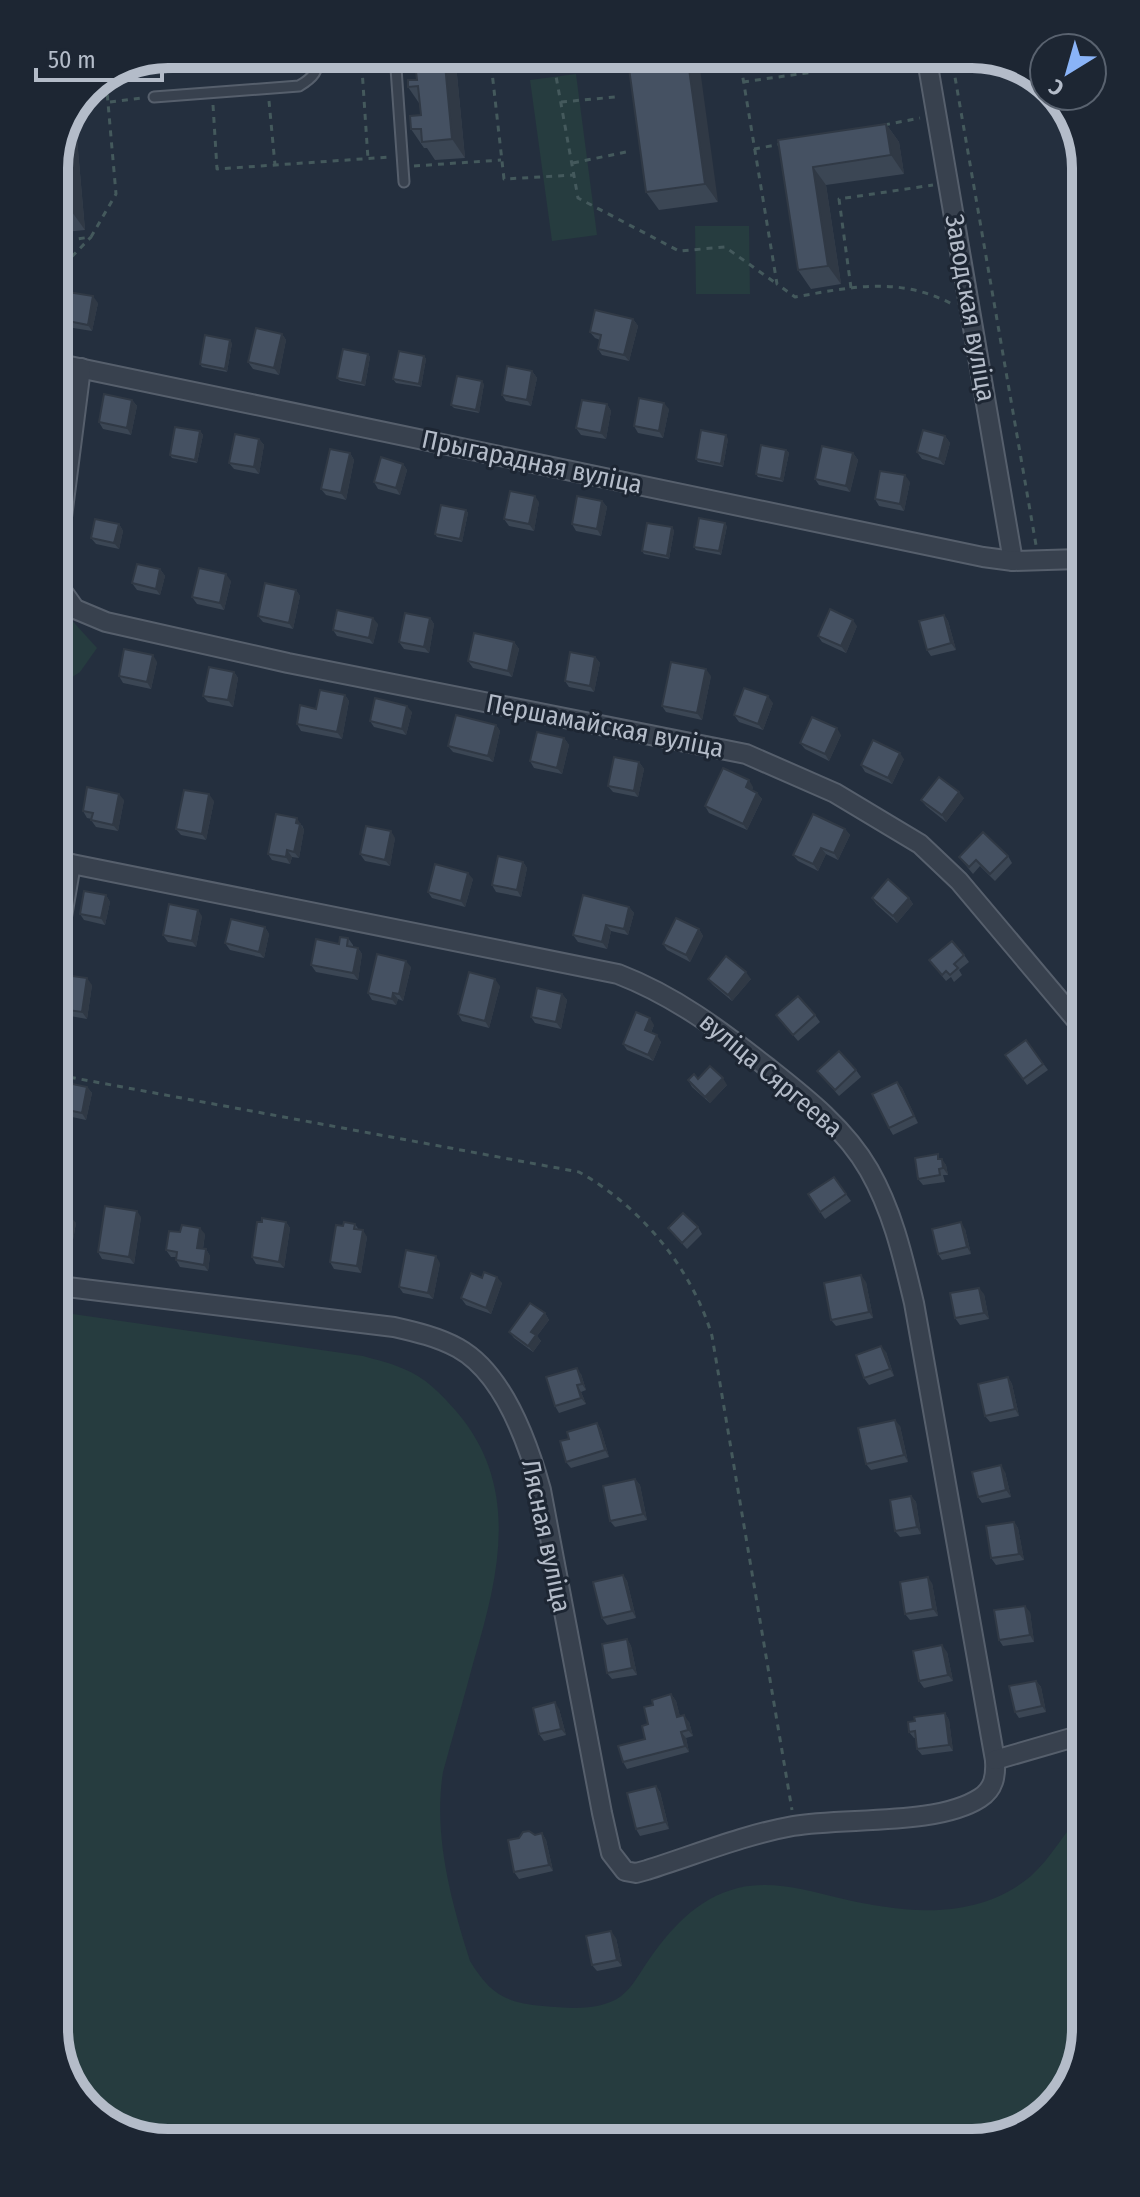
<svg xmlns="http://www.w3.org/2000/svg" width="1140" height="2197" viewBox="0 0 1140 2197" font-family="'Fira Sans Condensed',sans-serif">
<rect width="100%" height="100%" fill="#242f3e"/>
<g fill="#263c3f">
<polygon points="576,74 597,235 552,241 530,80"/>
<polygon points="695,226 749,226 750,294 696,294"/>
<polygon points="56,603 97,648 80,672 57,687"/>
<path d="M59 1312 363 1356C377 1360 391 1363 404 1369 425 1377 442 1395 456 1411 521 1486 499 1575 474 1660 464 1698 453 1735 443 1772 433 1835 451 1901 470 1961 490 1994 506 2003 543 2006 567 2008 593 2011 615 2000 629 1993 638 1976 646 1964 669 1930 697 1898 738 1888 772 1880 806 1890 839 1898 903 1913 976 1922 1031 1876 1052 1857 1065 1831 1085 1810L1086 2029 1066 2093 1015 2134 160 2143 99 2120 63 2072Z"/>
</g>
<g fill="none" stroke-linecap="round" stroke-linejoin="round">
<defs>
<g id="service">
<polyline points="395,54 404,182"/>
<path d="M154 97 299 86C313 78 319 71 319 54"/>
</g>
<g id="minor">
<polyline points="926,54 1013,561"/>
<polyline points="55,363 983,557 1013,561 1079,559"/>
<polyline points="56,564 81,368"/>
<polyline points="56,573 58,585 75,609 106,622 288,663 746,754 835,793 920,844 959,881 1082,1027"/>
<path d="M57 861 618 974C675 996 720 1030 767 1067 805 1097 845 1128 869 1170 893 1212 903 1257 914 1303L995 1760C996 1776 994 1789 980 1798 937 1826 845 1817 793 1826 743 1835 695 1855 647 1870L636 1873 625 1871 611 1853 602 1813 541 1490C528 1443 503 1373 458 1348 438 1337 416 1332 394 1327L59 1286"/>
<polyline points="58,940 71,864"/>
<polyline points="995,1760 1085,1734"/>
</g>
</defs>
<use href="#service" stroke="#565f6c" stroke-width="13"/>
<use href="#minor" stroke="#565f6c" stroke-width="22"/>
<g stroke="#44595c" stroke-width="3" stroke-dasharray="6 6" stroke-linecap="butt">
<polyline points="361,54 368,159"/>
<polyline points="490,54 504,179 575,175"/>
<polyline points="552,54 578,198 679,251 725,247 777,284"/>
<path d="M739 54 777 284 795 297C852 287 898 276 952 304"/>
<polyline points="951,54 1036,545"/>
<polyline points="492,69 554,62 562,54"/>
<polyline points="743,82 813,72 811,54"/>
<polyline points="269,101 275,165"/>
<polyline points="110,102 142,98"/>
<polyline points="561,102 615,97"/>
<polyline points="213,105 217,169 390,157"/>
<polyline points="884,125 920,118"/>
<polyline points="754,149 782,144"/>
<polyline points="573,163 626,152"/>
<polyline points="414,166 501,160"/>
<polyline points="55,242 91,237 116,194 106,80"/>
<polyline points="55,274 91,237"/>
<polyline points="851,288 839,199 933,185"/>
<path d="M58 1075 579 1172C640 1206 692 1268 712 1336L792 1810"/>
</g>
<use href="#service" stroke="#38414e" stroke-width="9"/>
<use href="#minor" stroke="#38414e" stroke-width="18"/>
</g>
<g fill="#3b4654">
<polygon points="168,54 300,54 293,55 293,59 283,60 283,63 249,67 243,58 225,60 226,67 193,70 188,64 172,65 173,73 138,76 135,72 128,73 127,71"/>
<polygon points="405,54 455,54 465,158 435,160 427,148 424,148 411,129 421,115 419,103 408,87 417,80 416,70"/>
<polygon points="627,54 718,202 659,210 646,192"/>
<polygon points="759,54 798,54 800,64 770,69"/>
<polygon points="913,54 915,66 903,68 901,64"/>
<polygon points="963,54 980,54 994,60 969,64"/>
<polygon points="1048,96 1055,96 1068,112 1060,113"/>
<polygon points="75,116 85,230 55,233 54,161"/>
<polygon points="886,124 899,142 904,174 826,185 841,284 811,289 798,270 778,140"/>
<polygon points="98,303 92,331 67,327 63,320"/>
<polygon points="633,319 638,326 629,361 602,355 598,349 600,340 595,338 590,332"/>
<polygon points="282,334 286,340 279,375 253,369 248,362"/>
<polygon points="232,343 227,372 202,367 200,364"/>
<polygon points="368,354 370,357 365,386 340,381 337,378"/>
<polygon points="424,356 426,359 421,387 396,383 393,379"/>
<polygon points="532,371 537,378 531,406 506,401 502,395"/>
<polygon points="484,384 479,413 454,408 451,405"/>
<polygon points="132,400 137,406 131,435 103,429 99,422"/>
<polygon points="607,404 611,411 606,439 581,435 576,428"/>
<polygon points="669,409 663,438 638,433 634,426"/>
<polygon points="200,431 203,435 197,463 172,458 170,455"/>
<polygon points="945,436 950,443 944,465 922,459 917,452"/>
<polygon points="259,439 264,445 259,474 234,469 229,463"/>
<polygon points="728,439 723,467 698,462 696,459"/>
<polygon points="786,450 789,453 783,482 758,477 756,474"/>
<polygon points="350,453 354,460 346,500 326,495 321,489"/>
<polygon points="853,453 858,460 850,492 819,485 815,479"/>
<polygon points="403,464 407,470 400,495 378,489 374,482"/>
<polygon points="910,482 904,511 879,506 875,499"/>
<polygon points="602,501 607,507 601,536 576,531 572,524"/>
<polygon points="539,502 534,531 509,526 504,519"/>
<polygon points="466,510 468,513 462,542 437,537 435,534"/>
<polygon points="119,524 123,531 119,549 96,544 91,538"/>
<polygon points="727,526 721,555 696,550 694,547"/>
<polygon points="672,527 674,531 669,559 644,554 642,551"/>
<polygon points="160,569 165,576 160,595 137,590 132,583"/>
<polygon points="231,581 224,610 197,604 192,597"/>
<polygon points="296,590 300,596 293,629 263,622 258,616"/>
<polygon points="944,615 948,621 956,650 931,656 927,650"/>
<polygon points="430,618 434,624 429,653 404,649 399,642"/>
<polygon points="378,624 373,644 337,636 333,630"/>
<polygon points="857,626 846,653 822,642 818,636"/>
<polygon points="514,642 519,649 512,677 473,668 468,661"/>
<polygon points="595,657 600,663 594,692 569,687 565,681"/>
<polygon points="157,662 151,689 123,683 119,676"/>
<polygon points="234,672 238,678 233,707 208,702 203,696"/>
<polygon points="711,676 702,720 666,712 662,706"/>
<polygon points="345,695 349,701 342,739 301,731 297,724 316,709"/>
<polygon points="773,703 763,730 739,722 734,715"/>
<polygon points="412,712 406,735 374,727 370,721"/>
<polygon points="496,725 500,731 493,762 453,752 448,746"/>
<polygon points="841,735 829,761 805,749 800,743"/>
<polygon points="564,738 569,745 562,774 534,768 530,761"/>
<polygon points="904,759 892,784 865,772 861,765"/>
<polygon points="639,762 644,769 638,797 613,792 608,786"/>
<polygon points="753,787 752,790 757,793 762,799 747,830 709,813 705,806"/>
<polygon points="964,798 946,822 926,806 921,800"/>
<polygon points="124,800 118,831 96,827 91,820 92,819 87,818 83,811"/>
<polygon points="214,801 206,840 181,835 176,829"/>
<polygon points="302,825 304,830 299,858 292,857 290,864 272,860 268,854"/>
<polygon points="845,829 850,835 838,860 826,854 818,871 798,861 793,855"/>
<polygon points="395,838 390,866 365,861 360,854"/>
<polygon points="1008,856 1012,863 995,881 980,866 973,874 959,857"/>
<polygon points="523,862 527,868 521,897 496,892 492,885"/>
<polygon points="473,879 465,907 432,898 428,892"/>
<polygon points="106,895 110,902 105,925 84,920 80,914"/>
<polygon points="872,898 909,898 913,904 897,923 876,904"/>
<polygon points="629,907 634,913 628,935 611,931 607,949 578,942 573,935"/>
<polygon points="202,916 196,947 168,942 163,935"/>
<polygon points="265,927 269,934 264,958 230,950 225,943"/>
<polygon points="699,929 703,936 690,962 667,950 663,944"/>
<polygon points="348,938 353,945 353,947 358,948 362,954 358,980 316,972 311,965 339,944"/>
<polygon points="964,955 969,962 959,970 962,975 954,982 951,977 946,981 929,960"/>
<polygon points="411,967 403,1001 398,999 396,1005 372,1000 368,993"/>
<polygon points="708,979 751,979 732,1001 713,985"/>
<polygon points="92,985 87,1019 64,1015 60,1009"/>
<polygon points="500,986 489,1028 462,1021 458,1014"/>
<polygon points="562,994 567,1000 561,1029 535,1023 531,1017"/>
<polygon points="776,1015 815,1015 820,1022 798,1041"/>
<polygon points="654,1025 651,1033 661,1042 653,1061 627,1050 623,1044"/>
<polygon points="1026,1040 1048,1070 1027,1085 1005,1055"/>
<polygon points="856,1070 861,1077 839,1096 817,1071"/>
<polygon points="698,1079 727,1085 710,1103 692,1087 688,1080"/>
<polygon points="58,1081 87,1087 92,1093 86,1120 58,1114"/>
<polygon points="897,1082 902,1088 918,1123 893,1135 889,1128"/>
<polygon points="941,1159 946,1165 948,1175 943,1175 945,1182 923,1185 918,1179"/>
<polygon points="834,1177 851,1201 825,1219 808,1194"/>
<polygon points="59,1210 62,1215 76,1223 71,1251 59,1249"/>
<polygon points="141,1217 134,1264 102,1259 98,1252"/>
<polygon points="262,1222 286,1222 290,1228 284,1268 256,1264 252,1257"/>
<polygon points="355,1224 359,1230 367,1237 361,1273 334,1269 330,1262 343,1226"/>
<polygon points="698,1227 702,1234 687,1249 668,1228"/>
<polygon points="965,1229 971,1254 942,1260 938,1254"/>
<polygon points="205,1234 203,1249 206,1249 210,1256 208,1271 180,1267 176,1260 176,1257 171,1257 166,1250"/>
<polygon points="440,1263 433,1299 403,1293 399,1287"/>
<polygon points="482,1278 502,1283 491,1314 466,1305 461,1298"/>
<polygon points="866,1282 873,1318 836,1326 831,1320"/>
<polygon points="984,1294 989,1319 960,1325 955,1318"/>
<polygon points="545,1313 549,1320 537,1336 541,1341 533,1352 514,1338 509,1332"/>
<polygon points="886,1352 894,1376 869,1385 864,1378"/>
<polygon points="581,1374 586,1390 581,1392 586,1404 559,1413 555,1406"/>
<polygon points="1008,1377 1012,1384 1019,1416 990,1422 985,1416"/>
<polygon points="597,1423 601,1430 609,1457 571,1468 566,1462 569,1439"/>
<polygon points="900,1426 908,1462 871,1470 866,1464"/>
<polygon points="1005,1472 1011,1497 982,1503 978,1497"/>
<polygon points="635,1479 640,1485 647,1520 615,1527 610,1521"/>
<polygon points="911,1496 916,1502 921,1534 900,1537 895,1531"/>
<polygon points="1014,1522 1018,1528 1024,1560 996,1565 991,1558"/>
<polygon points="623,1575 627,1581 636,1618 607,1625 602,1618"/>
<polygon points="932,1583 938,1616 910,1620 905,1614"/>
<polygon points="1030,1612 1034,1642 1003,1646 999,1640"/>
<polygon points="627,1639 631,1646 637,1675 612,1679 607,1673"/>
<polygon points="947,1652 953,1681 924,1688 919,1681"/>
<polygon points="1036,1681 1041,1687 1046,1712 1019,1718 1015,1712"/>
<polygon points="671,1694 676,1701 680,1717 689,1722 693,1736 686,1738 689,1752 627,1769 623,1762 645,1739 653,1705"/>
<polygon points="559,1709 566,1735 544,1741 539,1734"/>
<polygon points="945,1713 949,1720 953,1751 922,1755 917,1749 916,1738 914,1738 909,1732 915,1721"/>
<polygon points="656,1786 660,1792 669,1829 640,1836 636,1829"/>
<polygon points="542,1833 546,1840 553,1871 519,1879 514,1872 535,1835"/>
<polygon points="616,1938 622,1966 597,1971 592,1965"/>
</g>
<g fill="#303945">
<polygon points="217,54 221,54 225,60 226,67"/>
<polygon points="444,54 455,54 465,158 452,139"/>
<polygon points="687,54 698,54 718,202 705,184"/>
<polygon points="793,54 798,54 800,64"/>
<polygon points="165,55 172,65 173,73 162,57"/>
<polygon points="75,116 85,230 72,212 65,137"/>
<polygon points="886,124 899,142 904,174 891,155"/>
<polygon points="813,167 826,185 841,284 828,266"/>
<polygon points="93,296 98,303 92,331 88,325"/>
<polygon points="633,319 638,326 629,361 624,355"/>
<polygon points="282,334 286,340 279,375 274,368"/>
<polygon points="230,340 232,343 227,372 225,369"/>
<polygon points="368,354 370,357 365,386 362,383"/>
<polygon points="424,356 426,359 421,387 419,384"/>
<polygon points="532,371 537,378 531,406 527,400"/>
<polygon points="482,381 484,384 479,413 476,410"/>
<polygon points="55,389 60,395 56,424 55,424"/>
<polygon points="132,400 137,406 131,435 127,428"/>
<polygon points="664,403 669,409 663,438 659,431"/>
<polygon points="607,404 611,411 606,439 601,433"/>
<polygon points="200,431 203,435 197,463 195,460"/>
<polygon points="726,435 728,439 723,467 721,464"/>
<polygon points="945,436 950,443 944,465 939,459"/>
<polygon points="259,439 264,445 259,474 254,467"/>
<polygon points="786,450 789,453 783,482 781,479"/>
<polygon points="350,453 354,460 346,500 341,493"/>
<polygon points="853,453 858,460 850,492 846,486"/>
<polygon points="403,464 407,470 400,495 396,488"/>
<polygon points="905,475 910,482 904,511 900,504"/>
<polygon points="535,496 539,502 534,531 529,524"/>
<polygon points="602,501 607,507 601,536 597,529"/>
<polygon points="466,510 468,513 462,542 460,539"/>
<polygon points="725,523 727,526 721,555 719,551"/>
<polygon points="119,524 123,531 119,549 114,543"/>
<polygon points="672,527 674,531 669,559 667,556"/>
<polygon points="160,569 165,576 160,595 156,589"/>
<polygon points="226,574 231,581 224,610 220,603"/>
<polygon points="296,590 300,596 293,629 289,623"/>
<polygon points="944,615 948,621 956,650 951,643"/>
<polygon points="373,618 378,624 373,644 369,638"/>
<polygon points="430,618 434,624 429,653 424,647"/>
<polygon points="853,620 857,626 846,653 841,646"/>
<polygon points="514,642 519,649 512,677 508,671"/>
<polygon points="153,655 157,662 151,689 147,682"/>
<polygon points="595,657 600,663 594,692 590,686"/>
<polygon points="706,669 711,676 702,720 697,713"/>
<polygon points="234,672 238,678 233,707 228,700"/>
<polygon points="345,695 349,701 342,739 337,732"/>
<polygon points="768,696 773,703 763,730 758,724"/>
<polygon points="407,706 412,712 406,735 402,729"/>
<polygon points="496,725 500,731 493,762 488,756"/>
<polygon points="837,728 841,735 829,761 825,754"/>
<polygon points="564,738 569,745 562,774 557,768"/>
<polygon points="900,753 904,759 892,784 888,778"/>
<polygon points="639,762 644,769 638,797 634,791"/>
<polygon points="749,780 753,787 750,794 746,787"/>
<polygon points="57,789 60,793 57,818"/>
<polygon points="959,792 964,798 946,822 942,815"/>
<polygon points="757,793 762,799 747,830 743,824"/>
<polygon points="119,794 124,800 118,831 113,825"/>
<polygon points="209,794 214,801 206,840 202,834"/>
<polygon points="297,818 304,830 299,858 294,852"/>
<polygon points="845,829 850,835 838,860 834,853"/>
<polygon points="391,831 395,838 390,866 385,860"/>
<polygon points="821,848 826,854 818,871 813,864"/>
<polygon points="287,850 292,857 290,864 286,857"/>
<polygon points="523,862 527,868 521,897 517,890"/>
<polygon points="468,873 473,879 465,907 461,901"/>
<polygon points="106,895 110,902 105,925 101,918"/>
<polygon points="909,898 913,904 897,923 893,916"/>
<polygon points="629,907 634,913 628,935 624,929"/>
<polygon points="198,910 202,916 196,947 192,941"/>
<polygon points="606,925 611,931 607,949 602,942"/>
<polygon points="265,927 269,934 264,958 259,952"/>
<polygon points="699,929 703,936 690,962 686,955"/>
<polygon points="358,948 362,954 358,980 353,973"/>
<polygon points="406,961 411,967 403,1001 399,994"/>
<polygon points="746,972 751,979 732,1001 728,995"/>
<polygon points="87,978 92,985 87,1019 82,1012"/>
<polygon points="495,979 500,986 489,1028 485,1021"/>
<polygon points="393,993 398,999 396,1005 392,999"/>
<polygon points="562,994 567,1000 561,1029 556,1022"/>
<polygon points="650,1018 654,1025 649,1037 645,1030"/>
<polygon points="657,1035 661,1042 653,1061 648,1055"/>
<polygon points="723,1078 727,1085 710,1103 705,1097"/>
<polygon points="897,1082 902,1088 918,1123 914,1116"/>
<polygon points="87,1087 92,1093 86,1120 82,1113"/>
<polygon points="942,1159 946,1165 948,1175 943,1168"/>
<polygon points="137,1211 141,1217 134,1264 129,1257"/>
<polygon points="71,1217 76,1223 71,1251 66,1244"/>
<polygon points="286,1222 290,1228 284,1268 279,1262"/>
<polygon points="961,1222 965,1229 971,1254 967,1247"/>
<polygon points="200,1228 205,1234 202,1254 197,1248"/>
<polygon points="363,1230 367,1237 361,1273 357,1266"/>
<polygon points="206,1249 210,1256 208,1271 204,1265"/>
<polygon points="436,1256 440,1263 433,1299 428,1293"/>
<polygon points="861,1275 866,1282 873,1318 869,1312"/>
<polygon points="497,1277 502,1283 491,1314 486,1308"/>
<polygon points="979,1288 984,1294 989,1319 984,1313"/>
<polygon points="545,1313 549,1320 537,1336 541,1341 533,1352 528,1346 531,1332"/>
<polygon points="881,1346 886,1352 894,1376 890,1369"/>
<polygon points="577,1368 581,1374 586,1390 582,1384"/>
<polygon points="1008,1377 1012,1384 1019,1416 1015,1409"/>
<polygon points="577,1385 581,1392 586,1404 581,1398"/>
<polygon points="895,1420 900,1426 908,1462 904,1455"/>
<polygon points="597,1423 601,1430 609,1457 605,1450"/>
<polygon points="1001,1465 1005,1472 1011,1497 1006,1490"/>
<polygon points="635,1479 640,1485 647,1520 643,1514"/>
<polygon points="911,1496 916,1502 921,1534 917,1527"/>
<polygon points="1014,1522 1018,1528 1024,1560 1019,1554"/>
<polygon points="623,1575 627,1581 636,1618 632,1611"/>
<polygon points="928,1577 932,1583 938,1616 933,1609"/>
<polygon points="1025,1606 1030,1612 1034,1642 1030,1635"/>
<polygon points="627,1639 631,1646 637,1675 632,1668"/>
<polygon points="942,1645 947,1652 953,1681 948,1675"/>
<polygon points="1036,1681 1041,1687 1046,1712 1042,1706"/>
<polygon points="671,1694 676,1701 682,1724 677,1717"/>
<polygon points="555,1702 559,1709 566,1735 561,1729"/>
<polygon points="945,1713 949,1720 953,1751 949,1745"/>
<polygon points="684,1715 689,1722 693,1736 688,1730"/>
<polygon points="681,1732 686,1738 689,1752 685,1746"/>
<polygon points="656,1786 660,1792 669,1829 665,1822"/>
<polygon points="542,1833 546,1840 553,1871 549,1865"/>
<polygon points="611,1931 616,1938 622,1966 617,1960"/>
</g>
<g fill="#455162" stroke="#303945" stroke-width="2">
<polygon points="414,54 444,54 452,139 422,142 421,129 411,129 410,116 421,115 418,86 408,87 408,80 417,80"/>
<polygon points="627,54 687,54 705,184 646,192"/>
<polygon points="900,54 911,54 912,63 901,64"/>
<polygon points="886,124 891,155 813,167 828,266 798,270 778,140"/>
<polygon points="65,137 72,212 54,213 54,161"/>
<polygon points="68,292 93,296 88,325 63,320"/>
<polygon points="595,310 633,319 624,355 598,349 601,335 590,332"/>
<polygon points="256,328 282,334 274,368 248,362"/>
<polygon points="205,335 230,340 225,369 200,364"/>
<polygon points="343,349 368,354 362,383 337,378"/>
<polygon points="399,351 424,356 419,384 393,379"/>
<polygon points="507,366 532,371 527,400 502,395"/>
<polygon points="457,376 482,381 476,410 451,405"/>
<polygon points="104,394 132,400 127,428 99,422"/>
<polygon points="639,398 664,403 659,431 634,426"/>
<polygon points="582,400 607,404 601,433 576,428"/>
<polygon points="175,427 200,431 195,460 170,455"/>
<polygon points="701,430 726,435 721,464 696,459"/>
<polygon points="923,430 945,436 939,459 917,452"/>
<polygon points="235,434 259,439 254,467 229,463"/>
<polygon points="761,445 786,450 781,479 756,474"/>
<polygon points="822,446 853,453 846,486 815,479"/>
<polygon points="330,449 350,453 341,493 321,489"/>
<polygon points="381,457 403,464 396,488 374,482"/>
<polygon points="880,471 905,475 900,504 875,499"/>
<polygon points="510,491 535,496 529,524 504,519"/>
<polygon points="577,496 602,501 597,529 572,524"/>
<polygon points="441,505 466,510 460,539 435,534"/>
<polygon points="699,518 725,523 719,551 694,547"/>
<polygon points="95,519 119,524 114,543 91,538"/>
<polygon points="647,523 672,527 667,556 642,551"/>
<polygon points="137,564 160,569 156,589 132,583"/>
<polygon points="199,568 226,574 220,603 192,597"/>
<polygon points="265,583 296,590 289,623 258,616"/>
<polygon points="830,609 853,620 841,646 818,636"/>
<polygon points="337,610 373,618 369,638 333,630"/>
<polygon points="405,613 430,618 424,647 399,642"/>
<polygon points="944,615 951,643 927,650 919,621"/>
<polygon points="474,633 514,642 508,671 468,661"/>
<polygon points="124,649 153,655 147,682 119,676"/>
<polygon points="570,652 595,657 590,686 565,681"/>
<polygon points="671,662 706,669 697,713 662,706"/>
<polygon points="209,667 234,672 228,700 203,696"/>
<polygon points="744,688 768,696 758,724 734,715"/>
<polygon points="320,690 345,695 337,732 297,724 300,705 316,709"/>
<polygon points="375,698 407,706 402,729 370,721"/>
<polygon points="456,715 496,725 488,756 448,746"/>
<polygon points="812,717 837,728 825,754 800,743"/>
<polygon points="537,732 564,738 557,768 530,761"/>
<polygon points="873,740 900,753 888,778 861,765"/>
<polygon points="614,757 639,762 634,791 608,786"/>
<polygon points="723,768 749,780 746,787 757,793 743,824 705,806"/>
<polygon points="939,777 959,792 942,815 921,800"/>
<polygon points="87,787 119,794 113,825 91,820 93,813 83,811"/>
<polygon points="184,790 209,794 202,834 176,829"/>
<polygon points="276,814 297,818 296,823 300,824 294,852 287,850 286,857 268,854"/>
<polygon points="813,814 845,829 834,853 821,848 813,864 793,855"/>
<polygon points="366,826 391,831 385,860 360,854"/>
<polygon points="983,832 1008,856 990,874 976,860 969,867 959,857"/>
<polygon points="498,856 523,862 517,890 492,885"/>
<polygon points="435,864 468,873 461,901 428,892"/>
<polygon points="888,879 909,898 893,916 872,898"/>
<polygon points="84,891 106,895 101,918 80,914"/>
<polygon points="583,895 629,907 624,929 606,925 602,942 573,935"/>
<polygon points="169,904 198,910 192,941 163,935"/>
<polygon points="676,918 699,929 686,955 663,944"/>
<polygon points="231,919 265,927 259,952 225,943"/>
<polygon points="340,937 348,938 347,946 358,948 353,973 311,965 316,939 339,944"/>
<polygon points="952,941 964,955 954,964 958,968 950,975 946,971 942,975 929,960"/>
<polygon points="377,954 406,961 399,994 393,993 392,999 368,993"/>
<polygon points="726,956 746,972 728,995 708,979"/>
<polygon points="469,972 495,979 485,1021 458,1014"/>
<polygon points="65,975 87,978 82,1012 60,1009"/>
<polygon points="537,988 562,994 556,1022 531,1017"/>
<polygon points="798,996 815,1015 793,1035 776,1015"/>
<polygon points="636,1012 650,1018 645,1030 657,1035 648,1055 623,1044"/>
<polygon points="1026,1040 1043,1064 1023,1079 1005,1055"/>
<polygon points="839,1051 856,1070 835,1090 817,1071"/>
<polygon points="710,1066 723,1078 705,1097 688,1080 694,1074 698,1079"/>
<polygon points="58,1081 87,1087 82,1113 58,1108"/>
<polygon points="897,1082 914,1116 889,1128 872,1094"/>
<polygon points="938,1154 938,1159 942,1159 943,1168 939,1169 940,1175 918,1179 915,1158"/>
<polygon points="834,1177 846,1194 820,1212 808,1194"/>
<polygon points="105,1206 137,1211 129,1257 98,1252"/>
<polygon points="683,1213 698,1227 682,1243 668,1228"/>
<polygon points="59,1215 71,1217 66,1244 59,1243"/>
<polygon points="262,1218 286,1222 279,1262 252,1257 257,1222 262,1222"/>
<polygon points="344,1222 355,1224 354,1229 363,1230 357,1266 330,1262 336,1225 343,1226"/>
<polygon points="961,1222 967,1247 938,1254 932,1229"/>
<polygon points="182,1225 200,1228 197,1248 206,1249 204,1265 176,1260 177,1252 166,1250 169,1231 180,1232"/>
<polygon points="406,1250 436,1256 428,1293 399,1287"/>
<polygon points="484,1272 497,1277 486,1308 461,1298 471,1273 482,1278"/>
<polygon points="861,1275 869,1312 831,1320 824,1283"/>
<polygon points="979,1288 984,1313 955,1318 950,1293"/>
<polygon points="530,1303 545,1313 531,1332 536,1335 528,1346 509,1332"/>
<polygon points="881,1346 890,1369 864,1378 856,1355"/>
<polygon points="577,1368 582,1384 577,1385 581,1398 555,1406 546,1377"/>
<polygon points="1008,1377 1015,1409 985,1416 978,1384"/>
<polygon points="895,1420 904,1455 866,1464 858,1428"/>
<polygon points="597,1423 605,1450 566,1462 560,1441 569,1439 567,1432"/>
<polygon points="1001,1465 1006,1490 978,1497 972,1472"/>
<polygon points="635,1479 643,1514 610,1521 603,1486"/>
<polygon points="911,1496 917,1527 895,1531 890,1500"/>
<polygon points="1014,1522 1019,1554 991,1558 986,1526"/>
<polygon points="623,1575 632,1611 602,1618 593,1582"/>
<polygon points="928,1577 933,1609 905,1614 900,1582"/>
<polygon points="1025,1606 1030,1635 999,1640 994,1610"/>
<polygon points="627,1639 632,1668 607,1673 602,1644"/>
<polygon points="942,1645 948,1675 919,1681 913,1651"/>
<polygon points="1036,1681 1042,1706 1015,1712 1009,1686"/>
<polygon points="671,1694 677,1717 684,1715 688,1730 681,1732 685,1746 623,1762 618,1746 645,1739 642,1726 648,1724 644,1707 653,1705 652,1700"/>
<polygon points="555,1702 561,1729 539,1734 533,1708"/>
<polygon points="945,1713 949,1745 917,1749 915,1731 909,1732 908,1722 915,1721 914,1717"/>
<polygon points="656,1786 665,1822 636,1829 627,1793"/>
<polygon points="529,1831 535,1835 542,1833 549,1865 514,1872 508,1840 519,1838 523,1832"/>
<polygon points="611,1931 617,1960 592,1965 586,1936"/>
</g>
<g text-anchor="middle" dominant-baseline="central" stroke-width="6" stroke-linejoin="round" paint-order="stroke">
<g font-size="26" fill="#b4bcc9" stroke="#1d2633">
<text transform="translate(970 308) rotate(80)">Заводская вуліца</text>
<text transform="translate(532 462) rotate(12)">Прыгарадная вуліца</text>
<text transform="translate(605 726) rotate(11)">Першамайская вуліца</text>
<text transform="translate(771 1075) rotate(40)">вуліца Сяргеева</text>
<text transform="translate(546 1536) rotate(78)">Лясная вуліца</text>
</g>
</g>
<path d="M0 0H1140V2197H0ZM168 68H972A100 100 0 0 1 1072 168V2029A100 100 0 0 1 972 2129H168A100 100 0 0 1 68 2029V168A100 100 0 0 1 168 68Z" fill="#1d2633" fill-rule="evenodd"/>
<path fill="none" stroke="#b4bcc9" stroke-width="10" d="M168 68H972A100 100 0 0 1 1072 168V2029A100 100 0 0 1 972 2129H168A100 100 0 0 1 68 2029V168A100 100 0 0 1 168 68Z"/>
<g transform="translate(1068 72) rotate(217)"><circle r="38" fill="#1d2633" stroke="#59626f" stroke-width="2"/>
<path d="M0-6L14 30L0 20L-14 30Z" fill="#8ab4f8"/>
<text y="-12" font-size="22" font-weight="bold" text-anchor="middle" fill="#b4bcc9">С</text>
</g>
<path d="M36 68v12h126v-12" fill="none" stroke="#b4bcc9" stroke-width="4"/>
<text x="48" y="68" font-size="24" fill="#b4bcc9" stroke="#1d2633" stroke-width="6" paint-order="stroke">50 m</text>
</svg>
